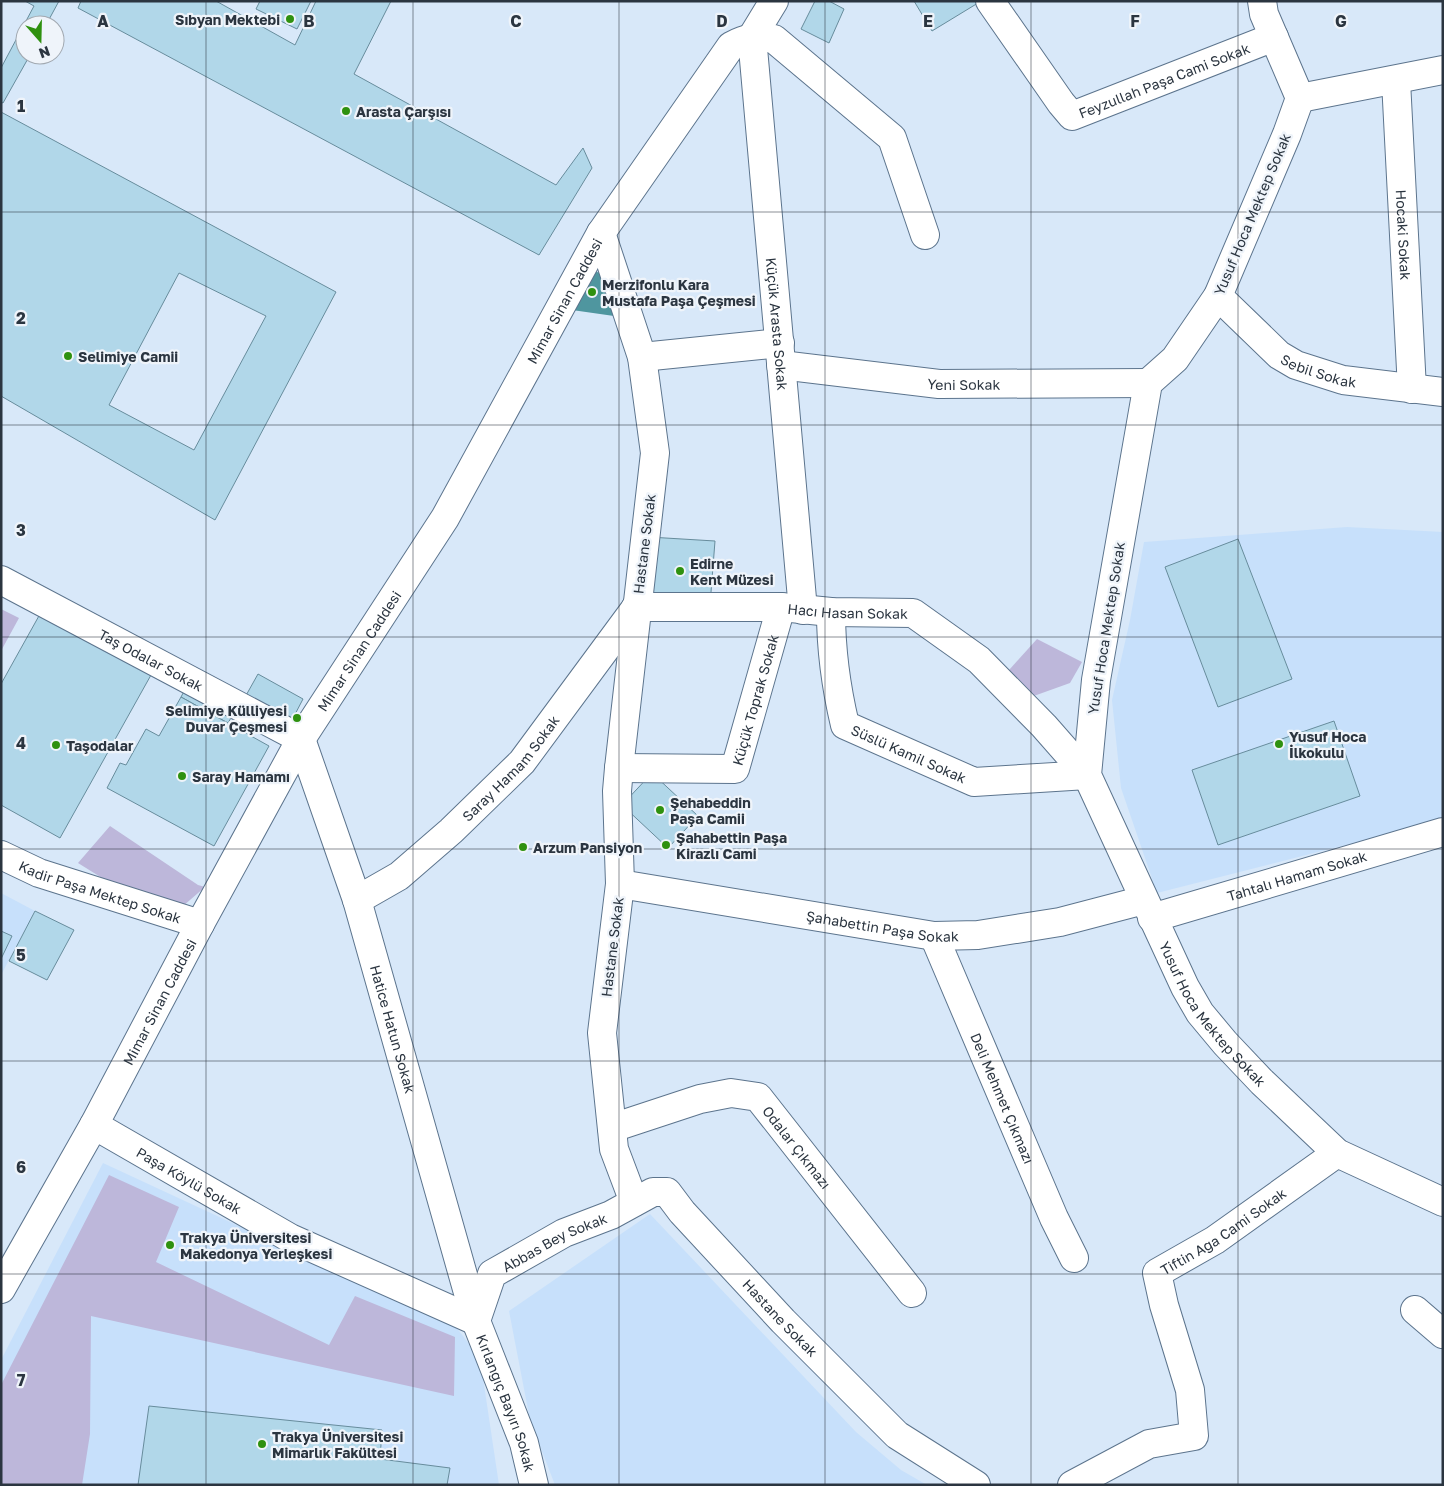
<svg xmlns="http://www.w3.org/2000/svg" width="1444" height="1486" viewBox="0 0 1444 1486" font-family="'Golos Text',sans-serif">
<rect width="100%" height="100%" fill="#d8e8f9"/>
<g fill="#c7e0fb">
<polygon points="1347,527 1443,532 1443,820 1157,893 1121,788 1112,700 1130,620 1144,542"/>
<polygon points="1,893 35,911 1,975"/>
<polygon points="103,1163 456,1327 480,1358 499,1485 1,1485 1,1360"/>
<polygon points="650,1214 856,1432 901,1470 927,1485 555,1485 530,1420 509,1311"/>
</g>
<g fill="#bdb7da">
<polygon points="1,609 19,618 1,651"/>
<polygon points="1037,639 1082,662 1070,683 1031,697 1001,679"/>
<polygon points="110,826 198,885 205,887 168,919 78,863"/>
<polygon points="109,1175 179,1207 156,1262 329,1345 355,1296 455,1337 454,1396 91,1316 90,1434 82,1485 1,1485 1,1385"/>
</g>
<polygon fill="#4f969f" points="585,270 608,274 614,316 565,309"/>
<g fill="#b1d7e9" stroke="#678c9c" fill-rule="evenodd">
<polygon points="25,1 59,1 46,25 25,25 25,55 30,55 3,103 1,102 1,68 34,6"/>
<polygon points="81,1 216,1 295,45 316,1 391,1 354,74 556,185 583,148 592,168 539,255 78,8"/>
<polygon points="260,1 311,1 297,29 256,9"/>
<polygon points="815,1 829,1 844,9 829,43 801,29"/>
<polygon points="914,1 977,1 978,3 932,31"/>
<path d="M1 112 336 292 215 520 1 396ZM179 273 266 316 194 450 109 405Z"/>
<polygon points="649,537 715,541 710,605 644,600"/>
<polygon points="1238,539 1292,679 1218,707 1165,567"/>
<polygon points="40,614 151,675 60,838 1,805 1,684"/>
<polygon points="258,674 303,699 291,722 244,699"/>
<polygon points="190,680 238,706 228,723 181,697"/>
<polygon points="181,697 269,746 214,846 107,788 120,763 126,765 146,729 159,736"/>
<polygon points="1334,721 1360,796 1218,845 1192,770"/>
<polygon points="652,773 698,816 668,848 622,805"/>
<polygon points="35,911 74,930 47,980 9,961"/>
<polygon points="1,931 12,936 1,959"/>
<polygon points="149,1406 382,1430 380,1459 450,1468 447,1485 138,1485"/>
</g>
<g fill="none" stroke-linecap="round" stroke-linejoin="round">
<defs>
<g id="minor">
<path id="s1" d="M990 1 1061 103 1072 116 1274 37"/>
<polyline points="1262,1 1264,14 1300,98"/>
<path id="s2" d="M752 37 803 610"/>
<polyline points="752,37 774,1"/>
<path id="s3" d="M1396 81 1412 389"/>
<path id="s4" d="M1300 98 1287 134 1218 296 1175 359 1148 383 1096 680 1087 775 1185 987 1200 1013 1225 1043 1262 1082 1337 1153 1443 1202"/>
<polyline points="1300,98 1443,70"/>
<polyline points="601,233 642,357 655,453 619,768 617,791 620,884 602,1033 614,1149 634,1202"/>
<path id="s5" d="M1218 296 1279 355 1296 365 1343 380 1443 392"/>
<polyline points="642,357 780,343"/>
<path id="s6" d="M781 365 939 384 1148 383"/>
<path id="s7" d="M1 580 301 739 357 900 476 1321 524 1443 534 1485"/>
<path id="s8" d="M636 607H781L831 612 913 613 979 660 1044 726 1087 775"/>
<path id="s9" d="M831 612C831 650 836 687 845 725L974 782 1087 775"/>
<path id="s10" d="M619 768 735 769 781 607"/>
<path id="s11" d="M1 855 39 873 200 924"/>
<path id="s12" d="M620 884 934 936 978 935 1060 922 1144 900"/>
<path id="s13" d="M357 900 399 876 451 831 522 762 635 609"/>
<path id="s14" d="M1152 918 1443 832"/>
<path id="s15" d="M934 936 1054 1218 1074 1258"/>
<path id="s16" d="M94 1125 290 1238 476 1321"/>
<path id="s17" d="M612 1128 700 1099 731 1093 758 1097 912 1293"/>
<path id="s18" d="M1 1289 94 1125 200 924 301 739 445 518 601 233 731 46C746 38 757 36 774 39L892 138 925 235"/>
<polyline points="1415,1310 1443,1334"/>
<path id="s19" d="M476 1321 492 1274 564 1233 611 1215 653 1192H667L682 1212 783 1321 897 1435 976 1485"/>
<path id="s20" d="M1072 1485 1149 1444 1194 1436 1190 1390 1164 1305 1157 1273 1215 1240 1337 1153"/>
</g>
</defs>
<use href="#minor" stroke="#5c748d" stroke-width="30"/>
<use href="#minor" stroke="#fff" stroke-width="28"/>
</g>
<path fill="none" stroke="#2b3540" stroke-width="1" stroke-opacity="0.55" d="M206 1V1485M413 1V1485M619 1V1485M825 1V1485M1031 1V1485M1238 1V1485M1 212H1443M1 425H1443M1 637H1443M1 849H1443M1 1061H1443M1 1274H1443"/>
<g fill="#2f910f" stroke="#eff4fa" stroke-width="2">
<circle cx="290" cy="19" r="5"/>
<circle cx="346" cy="111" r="5"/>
<circle cx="592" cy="292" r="5"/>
<circle cx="68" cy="356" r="5"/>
<circle cx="680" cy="571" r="5"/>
<circle cx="297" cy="718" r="5"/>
<circle cx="1279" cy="744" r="5"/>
<circle cx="56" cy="745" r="5"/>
<circle cx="182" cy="776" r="5"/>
<circle cx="660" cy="810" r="5"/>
<circle cx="666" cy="845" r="5"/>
<circle cx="523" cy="847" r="5"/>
<circle cx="170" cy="1245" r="5"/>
<circle cx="262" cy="1444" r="5"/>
</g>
<g text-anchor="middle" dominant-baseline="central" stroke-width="4.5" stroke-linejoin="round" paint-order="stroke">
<g font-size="14" font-weight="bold" fill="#2b3540" stroke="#eff4fa" text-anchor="start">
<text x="280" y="19" text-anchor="end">Sıbyan Mektebi</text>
<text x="356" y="111">Arasta Çarşısı</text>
<text x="602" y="284">Merzifonlu Kara<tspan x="602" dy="16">Mustafa Paşa Çeşmesi</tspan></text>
<text x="78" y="356">Selimiye Camii</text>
<text x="690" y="563">Edirne<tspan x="690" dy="16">Kent Müzesi</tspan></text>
<text x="287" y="710" text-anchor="end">Selimiye Külliyesi<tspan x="287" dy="16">Duvar Çeşmesi</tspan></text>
<text x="1289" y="736">Yusuf Hoca<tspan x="1289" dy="16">İlkokulu</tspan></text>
<text x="66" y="745">Taşodalar</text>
<text x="192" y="776">Saray Hamamı</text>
<text x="670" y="802">Şehabeddin<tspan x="670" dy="16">Paşa Camii</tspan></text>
<text x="676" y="837">Şahabettin Paşa<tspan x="676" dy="16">Kirazlı Cami</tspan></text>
<text x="533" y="847">Arzum Pansiyon</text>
<text x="180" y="1237">Trakya Üniversitesi<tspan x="180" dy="16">Makedonya Yerleşkesi</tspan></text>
<text x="272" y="1436">Trakya Üniversitesi<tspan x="272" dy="16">Mimarlık Fakültesi</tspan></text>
</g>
<g font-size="14" fill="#2b3540" stroke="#eff4fa">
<text stroke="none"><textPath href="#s1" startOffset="240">Feyzullah Paşa Cami Sokak</textPath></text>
<text transform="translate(1252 214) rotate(-67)">Yusuf Hoca Mektep Sokak</text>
<text stroke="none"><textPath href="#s3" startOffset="154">Hocaki Sokak</textPath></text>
<text stroke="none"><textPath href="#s18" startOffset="1138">Mimar Sinan Caddesi</textPath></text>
<text stroke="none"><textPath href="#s2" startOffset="288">Küçük Arasta Sokak</textPath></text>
<text stroke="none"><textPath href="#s5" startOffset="128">Sebil Sokak</textPath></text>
<text stroke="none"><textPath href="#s6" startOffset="184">Yeni Sokak</textPath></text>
<text transform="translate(644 544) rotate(-83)">Hastane Sokak</text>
<text stroke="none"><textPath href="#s8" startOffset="212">Hacı Hasan Sokak</textPath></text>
<text transform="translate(1106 628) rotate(-81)">Yusuf Hoca Mektep Sokak</text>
<text stroke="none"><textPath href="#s18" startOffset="732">Mimar Sinan Caddesi</textPath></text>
<text stroke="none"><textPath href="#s7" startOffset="170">Taş Odalar Sokak</textPath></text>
<text stroke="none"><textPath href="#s10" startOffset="188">Küçük Toprak Sokak</textPath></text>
<text stroke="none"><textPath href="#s9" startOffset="184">Süslü Kamil Sokak</textPath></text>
<text stroke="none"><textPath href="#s13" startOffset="204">Saray Hamam Sokak</textPath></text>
<text stroke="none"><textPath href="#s14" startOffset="151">Tahtalı Hamam Sokak</textPath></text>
<text stroke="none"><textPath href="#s11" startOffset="106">Kadir Paşa Mektep Sokak</textPath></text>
<text stroke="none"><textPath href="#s12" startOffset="266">Şahabettin Paşa Sokak</textPath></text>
<text transform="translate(612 947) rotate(-83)">Hastane Sokak</text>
<text stroke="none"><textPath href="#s18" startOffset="328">Mimar Sinan Caddesi</textPath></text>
<text stroke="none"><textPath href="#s4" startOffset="995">Yusuf Hoca Mektep Sokak</textPath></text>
<text stroke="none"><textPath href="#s7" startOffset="644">Hatice Hatun Sokak</textPath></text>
<text stroke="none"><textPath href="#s15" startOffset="176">Deli Mehmet Çıkmazı</textPath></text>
<text stroke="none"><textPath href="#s17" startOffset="215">Odalar Çıkmazı</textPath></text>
<text stroke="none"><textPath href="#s16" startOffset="110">Paşa Köylü Sokak</textPath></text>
<text stroke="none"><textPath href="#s20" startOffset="379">Tiftin Ağa Cami Sokak</textPath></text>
<text stroke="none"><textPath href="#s19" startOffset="120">Abbas Bey Sokak</textPath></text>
<text stroke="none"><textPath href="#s19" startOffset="414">Hastane Sokak</textPath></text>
<text stroke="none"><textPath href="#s7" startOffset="1035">Kırlangıç Bayırı Sokak</textPath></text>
</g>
</g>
<g font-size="16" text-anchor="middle" font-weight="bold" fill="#2b3540" stroke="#eff4fa" stroke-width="4.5" stroke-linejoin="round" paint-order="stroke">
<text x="103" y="27">A</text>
<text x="309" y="27">B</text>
<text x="516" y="27">C</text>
<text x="722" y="27">D</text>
<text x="928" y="27">E</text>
<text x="1135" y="27">F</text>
<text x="1341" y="27">G</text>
<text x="21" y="112">1</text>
<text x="21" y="324">2</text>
<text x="21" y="536">3</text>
<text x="21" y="749">4</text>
<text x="21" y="961">5</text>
<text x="21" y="1173">6</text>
<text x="21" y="1386">7</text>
</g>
<rect width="1444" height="1486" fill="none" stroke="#2b3540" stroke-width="5"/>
<g transform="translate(40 40) rotate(160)"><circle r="24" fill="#eff4fa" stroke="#a1a8b0"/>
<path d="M0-4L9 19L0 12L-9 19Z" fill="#2f910f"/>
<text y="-8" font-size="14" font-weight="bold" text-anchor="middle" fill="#2b3540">N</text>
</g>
</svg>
